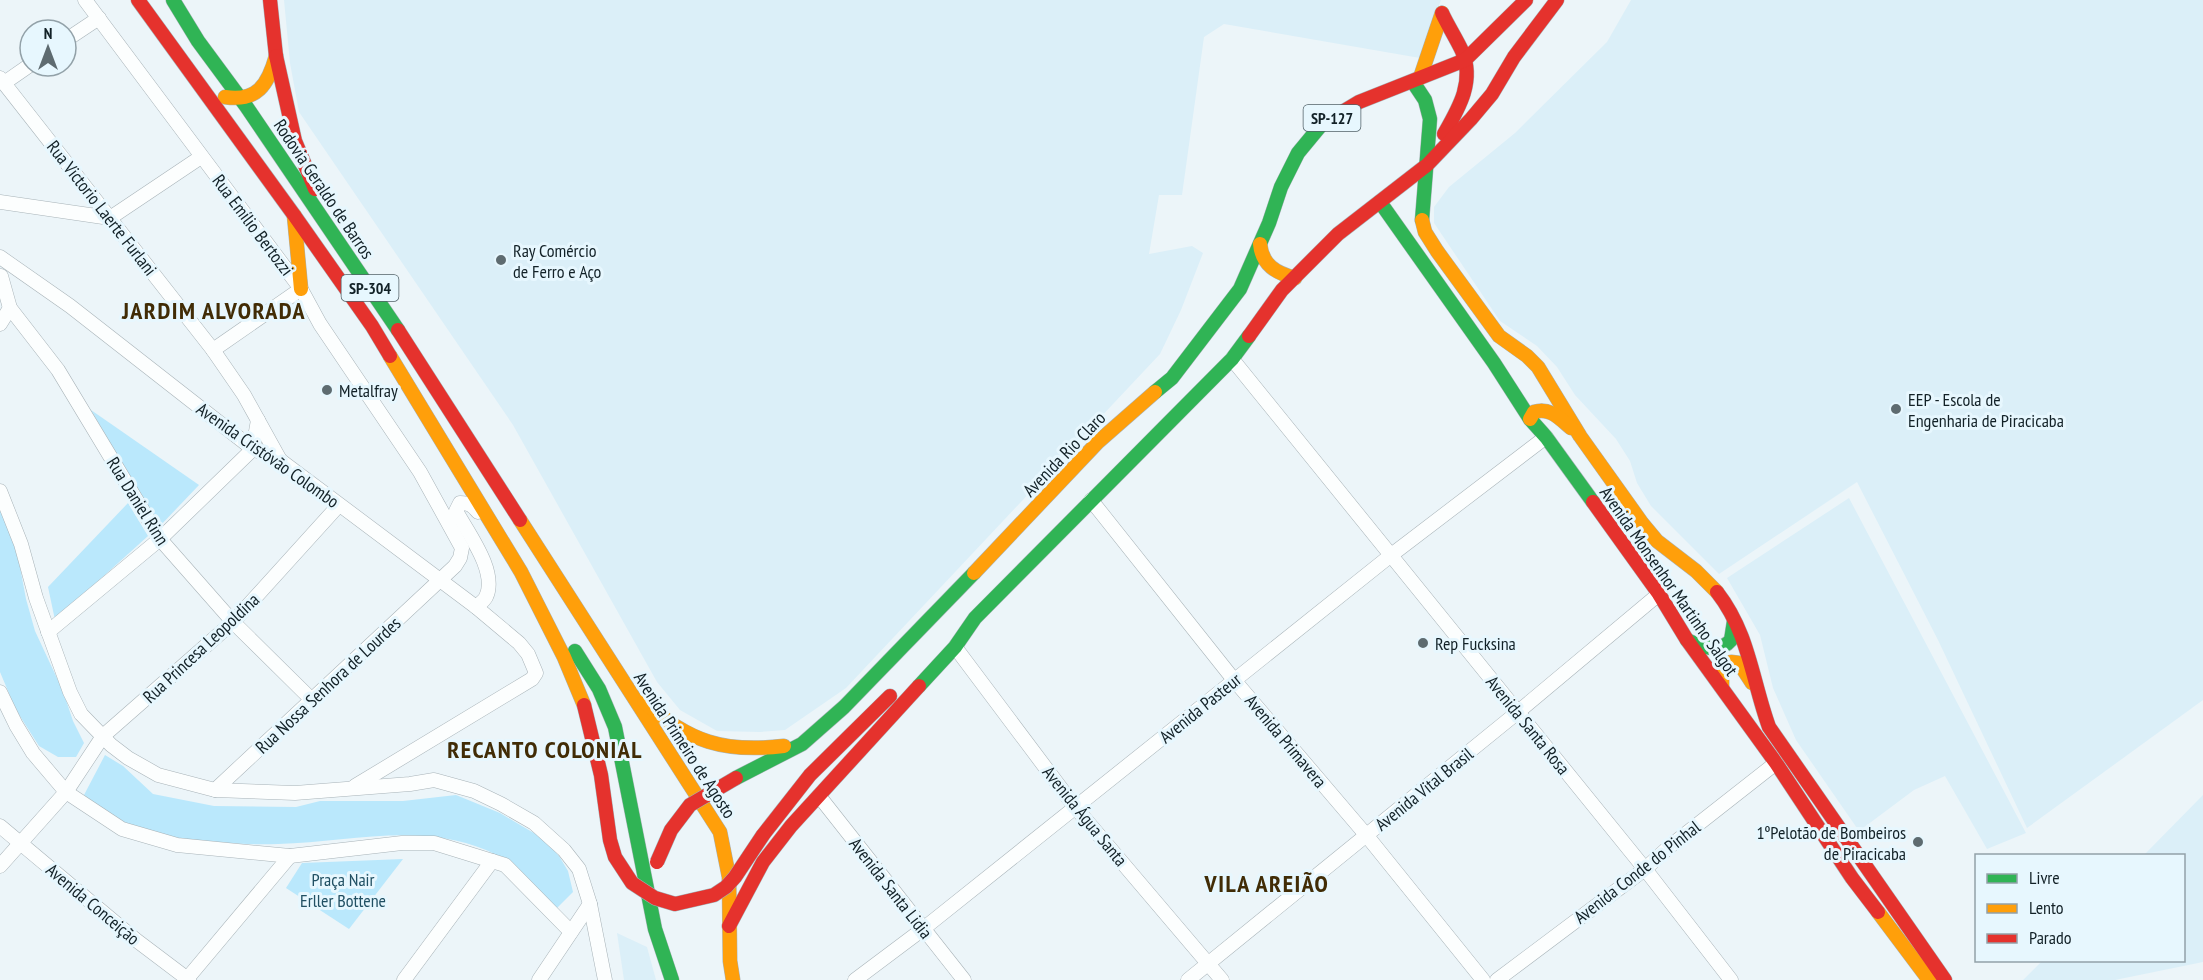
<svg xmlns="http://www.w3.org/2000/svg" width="2203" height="980" viewBox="0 0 2203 980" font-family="'PT Sans Narrow',sans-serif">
<rect width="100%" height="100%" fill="#ecf5f9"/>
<g fill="#dbeff8">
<polygon points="284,0 1441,0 1420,58 1224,24 1204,37 1182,195 1159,195 1149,254 1192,246 1203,253 1181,310 1160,354 846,688 785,730 760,732 717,731 680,710 657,682 513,425 299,112 290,63"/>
<polygon points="1631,0 2203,0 2203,700 2027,828 1938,640 1857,482 1719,574 1651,506 1637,483 1630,461 1616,439 1575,395 1557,367 1537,346 1500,321 1434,223 1434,207 1449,187 1515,133 1607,42"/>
<polygon points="1849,498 2026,833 1987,849 1945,776 1914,790 1859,831 1796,740 1773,688 1760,635 1727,578"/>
<polygon points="2203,795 2203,962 2115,980 2023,980 2042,961 2184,960 2184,856 2144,855"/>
<polygon points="617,933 647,947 656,980 624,980"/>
</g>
<g fill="#bae8fc">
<polygon points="91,410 199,485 159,527"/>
<polygon points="128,503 148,536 55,620 48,587"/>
<polygon points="0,505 17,551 26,599 35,631 63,691 73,721 84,743 76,757 58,757 39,746 16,710 0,672"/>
<path d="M105 755 123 766 153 794 214 806 296 807 320 801H403L456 795 500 813 544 839 559 856 568 871 573 892 554 911C534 890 514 862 486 850 420 822 348 842 278 844 251 845 223 843 196 840 173 838 146 834 124 825 111 820 95 805 84 795Z"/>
<polygon points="403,859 349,929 286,888 302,863"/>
</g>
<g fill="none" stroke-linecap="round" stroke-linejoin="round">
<defs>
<g id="street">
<polyline points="85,0 301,289 320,324 420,472 462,548 460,558 455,566 215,790"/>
<polyline points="66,40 99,18"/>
<polyline points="0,78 213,350 244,395 280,460"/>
<polyline points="0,82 4,83 30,65"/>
<polyline points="0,202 110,218 201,157"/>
<polyline points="0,257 70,306 253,449 280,460 476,607 519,643 528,654 536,673 532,679 355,786"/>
<polyline points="1,276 10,308 58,370 160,539 233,622 312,700"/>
<polyline points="0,324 10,308"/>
<polyline points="213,350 301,289"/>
<polyline points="1232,359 1645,869 1731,980"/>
<polyline points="0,491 21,544 36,598 70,692 81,714 111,745 128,758 158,775 215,790 295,793 410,784 434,780 474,791 501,804 534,823 564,850 579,869 590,904 605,980"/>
<polyline points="1091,500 1234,680 1367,836 1483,980"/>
<path d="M476 607C479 604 484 601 486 597 498 572 468 533 456 511L460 503C469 503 472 505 478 512"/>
<polyline points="48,632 160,539 253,449 258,420"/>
<polyline points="955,647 1075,807 1222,980"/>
<polyline points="0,692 16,725 33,753 66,792 122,829 177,845 290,856 402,843 434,843 505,865 571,932"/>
<polyline points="819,796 964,980"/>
<polyline points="0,826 136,940 189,980"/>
<polyline points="0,866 66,792 103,736 233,622 339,505"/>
<polyline points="186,980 290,856"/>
<polyline points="404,980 492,861"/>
<polyline points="539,980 590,904"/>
<polyline points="855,980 923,929 1390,556 1546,437"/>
<polyline points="1188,980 1518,712 1659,594"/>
<polyline points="1497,980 1645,869 1669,847 1776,763"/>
</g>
<g id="fast">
<polyline points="173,0 198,41 246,106 398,330"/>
<polyline points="1413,82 1425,100 1430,119 1422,220"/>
<polyline points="1380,202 1494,363 1530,419 1546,437 1593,502"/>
<polyline points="1155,392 1172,378 1240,289 1269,223 1281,187 1298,153 1322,124 1334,117"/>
<path d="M1687 640C1702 647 1719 654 1731 640L1734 621"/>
<polyline points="575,651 599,689 615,727 655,929 672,980"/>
<polyline points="919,686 955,647 975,618 1232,359 1249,336"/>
<polyline points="736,778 802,744 844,707 974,573"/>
</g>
<g id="slow">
<polyline points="1420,78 1442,13"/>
<path d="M225 97C257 102 268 85 276 56"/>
<polyline points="294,215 301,289"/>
<polyline points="1422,220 1425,232 1437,251 1499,336 1527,356 1538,367 1580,436 1642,523 1657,541 1696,571 1717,592"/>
<path d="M1260 244C1262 265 1276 273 1295 278"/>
<polyline points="390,356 521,572 564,657 584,705"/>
<path d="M1530 419 1534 412C1550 407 1559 418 1571 428"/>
<polyline points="520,520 720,832 729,877 730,961 733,980"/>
<polyline points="974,573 1098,442 1155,392"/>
<polyline points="1722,687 1722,670 1731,662 1739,663 1752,683"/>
<path d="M644 702C689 742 724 753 784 746"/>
<polyline points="1878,912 1929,980"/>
</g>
<g id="jam">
<polyline points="138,0 294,215 372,326 390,356"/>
<polyline points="270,0 276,56"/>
<path d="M1442 13C1448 26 1456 38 1462 51 1475 81 1459 108 1444 134"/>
<polyline points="276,56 295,141 315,189"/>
<polyline points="1334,117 1359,102 1465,60 1526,0"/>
<polyline points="398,330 520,520"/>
<polyline points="1249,336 1282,290 1338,234 1427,165 1471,119 1492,94 1514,57 1557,0"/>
<polyline points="1593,502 1659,594 1687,640 1776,763 1852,878 1878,912"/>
<path d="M1717 592C1749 633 1752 680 1769 727L1945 980"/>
<polyline points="763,835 810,775 890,696"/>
<polyline points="729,926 763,862 791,826 919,686"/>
</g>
</defs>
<use href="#street" stroke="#a8b3b8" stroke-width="15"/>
<use href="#fast" stroke="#a8b3b8" stroke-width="15"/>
<use href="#slow" stroke="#a8b3b8" stroke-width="15"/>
<use href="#jam" stroke="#a8b3b8" stroke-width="15"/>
<use href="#street" stroke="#fcfefe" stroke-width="14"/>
<use href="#fast" stroke="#30b455" stroke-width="14"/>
<use href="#slow" stroke="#ff9f0a" stroke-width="14"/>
<use href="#jam" stroke="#e5322d" stroke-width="14"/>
<defs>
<g id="jam-bridge">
<polyline points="584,705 601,775 610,840 615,857 632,883 655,898 675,904 714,895 726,887 735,877 763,835"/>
<polyline points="657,862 671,830 690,805 736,778"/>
</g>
</defs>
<use href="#jam-bridge" stroke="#a1b0b6" stroke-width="15" stroke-linecap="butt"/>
<use href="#jam-bridge" stroke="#e5322d" stroke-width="14"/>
</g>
<g fill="#5e6b70" stroke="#e7f7fe" stroke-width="2">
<circle cx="501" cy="260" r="6"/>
<circle cx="327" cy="390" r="6"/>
<circle cx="1896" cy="409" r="6"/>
<circle cx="1423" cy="643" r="6"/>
<circle cx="1918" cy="842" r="6"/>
</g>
<g text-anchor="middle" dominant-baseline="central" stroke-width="6" stroke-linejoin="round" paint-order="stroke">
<g fill="#e7f7fe" stroke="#526168" stroke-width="1.5">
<rect x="1303.5" y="105" width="57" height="26" rx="4.5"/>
<rect x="341.5" y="275" width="57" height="26" rx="4.5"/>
</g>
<g font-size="16" font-weight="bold" fill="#122127">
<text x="1332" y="118">SP-127</text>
<text x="370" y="288">SP-304</text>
</g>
<g font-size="18" fill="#122127" stroke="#e7f7fe">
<text transform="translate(324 189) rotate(56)">Rodovia Geraldo de Barros</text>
<text transform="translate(102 208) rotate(52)">Rua Victorio Laerte Furlani</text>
<text transform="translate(253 225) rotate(53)">Rua Emílio Bertozzi</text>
<text transform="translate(1064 454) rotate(-46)">Avenida Rio Claro</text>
<text transform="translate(268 455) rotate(35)">Avenida Cristóvão Colombo</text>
<text transform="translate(138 501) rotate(58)">Rua Daniel Rinn</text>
<text transform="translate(1669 581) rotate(55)">Avenida Monsenhor Martinho Salgot</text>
<text transform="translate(201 648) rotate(-43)">Rua Princesa Leopoldina</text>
<text transform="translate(328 685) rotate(-43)">Rua Nossa Senhora de Lourdes</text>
<text transform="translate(1200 708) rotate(-39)">Avenida Pasteur</text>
<text transform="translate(1528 725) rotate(51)">Avenida Santa Rosa</text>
<text transform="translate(1286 741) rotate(50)">Avenida Primavera</text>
<text transform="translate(685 745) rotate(57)">Avenida Primeiro de Agosto</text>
<text transform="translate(1424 789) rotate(-39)">Avenida Vital Brasil</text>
<text transform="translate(1085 816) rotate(51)">Avenida Água Santa</text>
<text transform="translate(1637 872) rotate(-38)">Avenida Conde do Pinhal</text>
<text transform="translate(891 888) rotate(52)">Avenida Santa Lidia</text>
<text transform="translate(93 904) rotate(40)">Avenida Conceição</text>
</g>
<g font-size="18" fill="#122127" stroke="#e7f7fe" text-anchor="start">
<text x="513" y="250">Ray Comércio<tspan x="513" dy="21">de Ferro e Aço</tspan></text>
<text x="339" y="390">Metalfray</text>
<text x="1908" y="399">EEP - Escola de<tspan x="1908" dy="21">Engenharia de Piracicaba</tspan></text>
<text x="1435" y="643">Rep Fucksina</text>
<text x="1906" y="832" text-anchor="end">1ºPelotão de Bombeiros<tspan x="1906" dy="21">de Piracicaba</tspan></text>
</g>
<g font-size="18" fill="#215063" stroke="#e7f7fe">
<text x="343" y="879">Praça Nair<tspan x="343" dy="21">Erller Bottene</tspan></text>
</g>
<g font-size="24" font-weight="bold" letter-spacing="1.5" fill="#412c06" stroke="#e7f7fe">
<text x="214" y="310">JARDIM ALVORADA</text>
<text x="545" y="749">RECANTO COLONIAL</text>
<text x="1267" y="883">VILA AREIÃO</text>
</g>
</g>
<rect x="1975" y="854" width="210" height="108" fill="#e7f7fe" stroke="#92a1a8" stroke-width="1.5"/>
<rect x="1987" y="874" width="30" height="9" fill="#30b455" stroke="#92a1a8" stroke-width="1.5"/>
<text x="2029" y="884" font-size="18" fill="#122127">Livre</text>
<rect x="1987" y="904" width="30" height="9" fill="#ff9f0a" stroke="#92a1a8" stroke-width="1.5"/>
<text x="2029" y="914" font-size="18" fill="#122127">Lento</text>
<rect x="1987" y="934" width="30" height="9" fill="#e5322d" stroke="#92a1a8" stroke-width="1.5"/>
<text x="2029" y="944" font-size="18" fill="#122127">Parado</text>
<g transform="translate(48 48)"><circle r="28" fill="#e7f7fe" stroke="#92a1a8" stroke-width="1.5"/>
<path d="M0-4.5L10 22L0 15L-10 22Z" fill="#5e6b70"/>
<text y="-9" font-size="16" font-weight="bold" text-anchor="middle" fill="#122127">N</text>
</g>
</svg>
